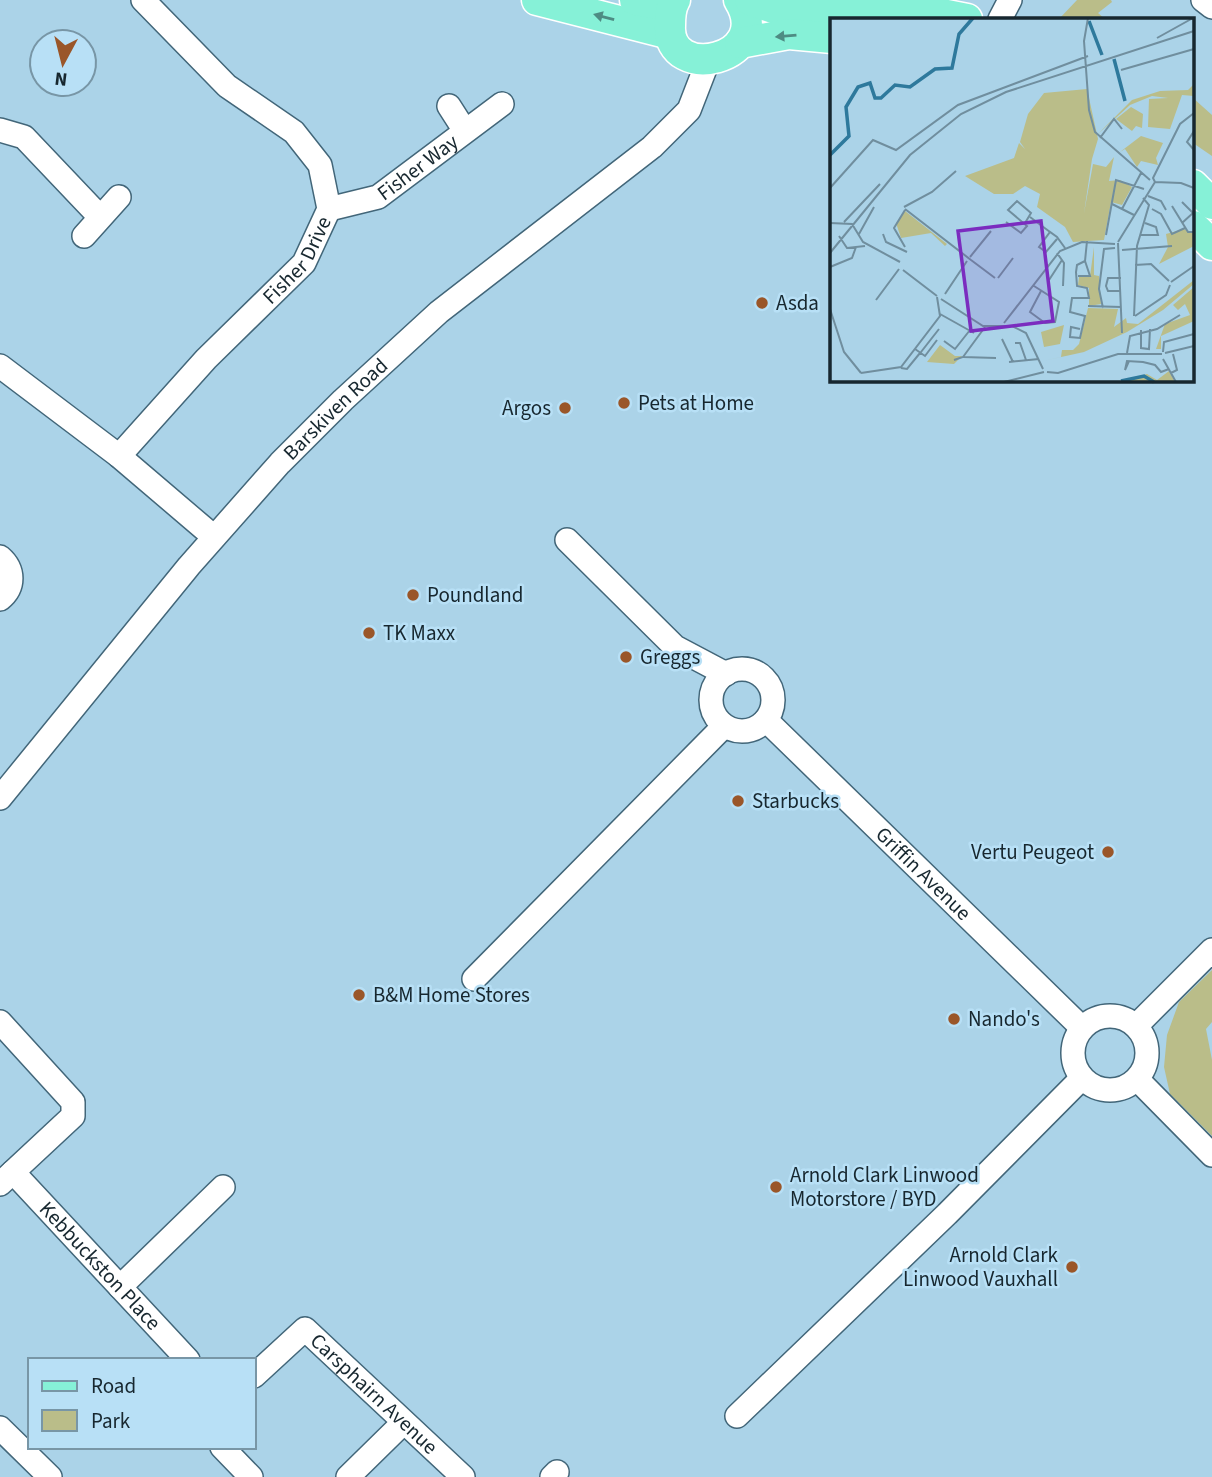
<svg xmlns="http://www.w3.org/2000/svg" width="1212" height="1477" viewBox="0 0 1212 1477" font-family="'Source Sans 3',sans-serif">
<rect width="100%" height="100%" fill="#abd3e8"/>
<g fill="#babd89">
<polygon points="1077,0 1111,0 1112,2 1098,13 1105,19 1059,19"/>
<polygon points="1193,98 1212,115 1212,156 1193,143"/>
<polygon points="1212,970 1212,1022 1206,1029 1212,1060 1212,1136 1170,1094 1164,1067 1167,1035 1179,1002"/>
</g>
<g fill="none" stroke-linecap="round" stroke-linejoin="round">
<defs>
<g id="minor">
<polyline points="1203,0 1212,7"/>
<polyline points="1000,19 1010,0"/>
<polyline points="449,106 465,131"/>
<polyline points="0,130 24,137 100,217"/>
<path id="s1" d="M329 209 378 197 502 104"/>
<polyline points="84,236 119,197"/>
<polyline points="0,366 119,456 214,537"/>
<path id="s2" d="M119 456 206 359 304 263 329 209 320 165 294 132 227 86 143 0"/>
<polyline points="567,540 675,647 726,674"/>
<path d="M0 557C14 569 15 587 0 599"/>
<circle cx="742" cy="700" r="31"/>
<path id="s3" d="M766 720 1082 1028"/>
<path id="s4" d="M0 798 189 566 280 463 343 400 439 312 652 147 689 110 708 61"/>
<polyline points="474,979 724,726"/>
<circle cx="1110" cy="1053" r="37"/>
<polyline points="0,1022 73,1102 73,1116 0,1184"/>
<polyline points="1136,1026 1212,950"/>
<polyline points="1137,1079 1212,1155"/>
<path id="s5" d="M13 1172 188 1360"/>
<polyline points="120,1287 223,1187"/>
<path id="s6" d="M254 1376 305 1329 463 1477"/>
<polyline points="737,1416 947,1214 1082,1078"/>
<polyline points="0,1428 50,1477"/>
<polyline points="222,1447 251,1477"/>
<polyline points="348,1477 403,1423"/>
<polyline points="552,1477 557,1472"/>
</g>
<g id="major">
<polyline points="537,0 670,34"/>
<polyline points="635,0 671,6"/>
<path d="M675 0C670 8 670 17 670 26 667 84 776 60 739 0"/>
<polyline points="750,0 782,11 845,9 937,13 967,19"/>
<polyline points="740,43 789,34 832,38"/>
<polyline points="1193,185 1212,204"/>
<polyline points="1193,226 1212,245"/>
</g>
</defs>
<use href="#minor" stroke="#426679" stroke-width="26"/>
<use href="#major" stroke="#fff" stroke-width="33"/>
<use href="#minor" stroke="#fff" stroke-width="23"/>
<use href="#major" stroke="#86f1d7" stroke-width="30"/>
</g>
<defs><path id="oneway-solid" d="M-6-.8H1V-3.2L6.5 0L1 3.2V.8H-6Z" transform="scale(1.75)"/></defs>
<g fill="#4e8c83">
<use href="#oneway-solid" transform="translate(604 17) rotate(-165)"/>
<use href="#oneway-solid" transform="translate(786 36) rotate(175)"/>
</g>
<g fill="#9a5629" stroke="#b8e0f6" stroke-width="2.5">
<circle cx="762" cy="303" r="7"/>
<circle cx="624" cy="403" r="7"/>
<circle cx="565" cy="408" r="7"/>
<circle cx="413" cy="595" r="7"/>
<circle cx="369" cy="633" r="7"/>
<circle cx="626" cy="657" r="7"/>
<circle cx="738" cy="801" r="7"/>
<circle cx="1108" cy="852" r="7"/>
<circle cx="359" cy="995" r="7"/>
<circle cx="954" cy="1019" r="7"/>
<circle cx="776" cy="1187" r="7"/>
<circle cx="1072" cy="1267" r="7"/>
</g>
<g text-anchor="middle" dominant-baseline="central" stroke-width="5" stroke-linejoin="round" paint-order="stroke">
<g font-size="21" fill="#17272f" stroke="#b8e0f6">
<text stroke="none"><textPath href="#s1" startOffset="100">Fisher Way</textPath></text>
<text stroke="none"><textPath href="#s2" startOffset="266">Fisher Drive</textPath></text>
<text stroke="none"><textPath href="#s4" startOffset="514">Barskiven Road</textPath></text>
<text stroke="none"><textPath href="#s3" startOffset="220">Griffin Avenue</textPath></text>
<text stroke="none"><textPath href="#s5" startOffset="128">Kebbuckston Place</textPath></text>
<text stroke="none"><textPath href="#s6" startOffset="164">Carsphairn Avenue</textPath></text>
</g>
<g font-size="21" fill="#17272f" stroke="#b8e0f6" text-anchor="start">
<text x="776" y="303">Asda</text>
<text x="638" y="403">Pets at Home</text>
<text x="551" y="408" text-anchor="end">Argos</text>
<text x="427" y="595">Poundland</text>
<text x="383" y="633">TK Maxx</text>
<text x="640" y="657">Greggs</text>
<text x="752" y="801">Starbucks</text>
<text x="1094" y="852" text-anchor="end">Vertu Peugeot</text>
<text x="373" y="995">B&amp;M Home Stores</text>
<text x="968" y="1019">Nando's</text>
<text x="790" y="1175">Arnold Clark Linwood<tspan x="790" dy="24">Motorstore / BYD</tspan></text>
<text x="1058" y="1255" text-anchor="end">Arnold Clark<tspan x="1058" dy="24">Linwood Vauxhall</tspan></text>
</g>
</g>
<g transform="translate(830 18)">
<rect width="364" height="364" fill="#abd3e8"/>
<path d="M364 66V78L352 77 340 111 318 109 319 81 338 80 322 78 300 87 268 116 302 82 330 73 358 72ZM257 71 268 121 262 141 254 195 263 146 276 149 284 139 279 163 290 162 302 169 292 187 281 184 274 222 243 224 235 209 207 189 210 176 195 168 183 176H164L135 158 184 140 189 125 195 131 190 124 198 96 214 75ZM301 89 313 96 312 110 306 108 302 113 286 101ZM311 118 333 125 326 140 328 147 311 143 307 149 295 131 290 134ZM75 193 117 226 115 228 101 215 71 220 66 205ZM354 211 364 215V228L329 246 338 229 336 216ZM264 229V257L269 258 271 286 259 288V270L248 267 249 259 260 258ZM364 262V266L333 292 297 314 254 334 213 343 231 339 232 332H243L249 326 258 290 288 291 284 309 296 300 297 305 308 306ZM364 269V303L331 318V331H326L335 306 360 297 355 286 348 292 343 287ZM234 307 230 326 214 329 211 314ZM110 327 125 338H132L124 346 97 344ZM339 353 345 364H289L317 356 327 362Z" fill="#babd89"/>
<path fill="none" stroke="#2e799c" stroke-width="3.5" d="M259 3 272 37M284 41 295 83M0 137 19 118 16 89 28 69 40 65 45 80H51L65 67 80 69 105 51 122 50 129 16 143 0M291 363 314 358 324 364"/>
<path fill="none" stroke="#708e9e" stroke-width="2" d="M258 0 254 23 259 92 265 114 320 162M327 20 363 0M291 52 364 31M364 113 357 124 364 132M270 120 284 101 292 111M325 164 351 165 364 170M0 170 43 122 66 132 128 87 258 38M318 178 331 183 336 192M352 184 363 195 352 205M282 186 304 197M342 188 358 214H364M74 189 102 174 126 153M75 191 141 242 137 239M292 191 311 155M322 191 331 196 342 216 355 210M75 192 64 210 75 229M200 199 220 214M14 204 50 166M176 204 191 215 197 208 178 192 187 183 201 195 195 205M0 205 22 206 33 224 70 244M29 216 44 189M53 216 56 224 77 234M276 217 286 162 314 171M310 217H328L326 209 315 205M9 218 17 230 35 228M227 221 216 234 209 229 220 214 227 219 235 230M288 224 325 164 323 160 350 106 364 95M288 225 292 315M292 232 342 228M0 235 80 137 131 96 176 74 364 13M227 235 234 245 233 268M140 239 161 213M141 242 165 260M305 247 321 246 339 263M0 249 22 240 26 229M73 252 107 278M248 258H260L255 243M168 260 183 240M219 262 232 242M341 264 364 248M204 268 229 284 225 304 215 305 200 294 211 273M291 273H278L276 268 278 260H291M115 276 137 243M111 281 153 308H182L196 315 213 351M46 282 69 251M258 288 291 289M273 290 269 271 274 231 285 230M0 291 14 334 31 355M110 296 144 315M304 298 307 228 319 187 313 180M305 298 336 277 340 267M174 305 230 233 252 224 285 226M250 311 241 309 240 319 250 320 255 298 240 294 242 280H259L257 270 247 268 246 254 247 247 255 243 257 223M311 312V330L319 331 320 311M172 321 183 344M114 323 125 331 140 312M185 325H190L196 342M85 331 95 338 107 322M91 334 109 311M333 334 334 324 364 316M297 335 300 318 327 311 350 297M335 335 364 328M133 339 166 340M333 341 346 364M124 342 133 339 155 309M299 343 295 352 297 343 313 344 325 347 331 354 339 351M179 344 209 341M71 350 77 351 90 335M217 354 228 355 288 336H332M31 355 71 349 110 298 107 279M341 355 347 352 343 336M174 364 214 354"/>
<path fill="#7b2cbf" fill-opacity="0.15" stroke="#7b2cbf" stroke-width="3.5" d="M211 203 223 303 141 313 128 213Z"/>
<rect width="364" height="364" fill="none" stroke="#17272f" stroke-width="3.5"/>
</g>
<rect x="28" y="1358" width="228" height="91" fill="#b8e0f6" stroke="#7896a6" stroke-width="2"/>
<rect x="42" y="1381" width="35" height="10" fill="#86f1d7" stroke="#7896a6" stroke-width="2"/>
<text x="91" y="1393" font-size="21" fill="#17272f">Road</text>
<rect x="42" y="1410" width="35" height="21" fill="#babd89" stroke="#7896a6" stroke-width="2"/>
<text x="91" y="1428" font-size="21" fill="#17272f">Park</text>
<g transform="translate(63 63) rotate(187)"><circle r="33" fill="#b8e0f6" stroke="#7896a6" stroke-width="2"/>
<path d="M0-5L12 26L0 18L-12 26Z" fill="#9a5629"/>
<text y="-10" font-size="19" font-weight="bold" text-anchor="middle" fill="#17272f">N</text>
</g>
</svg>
